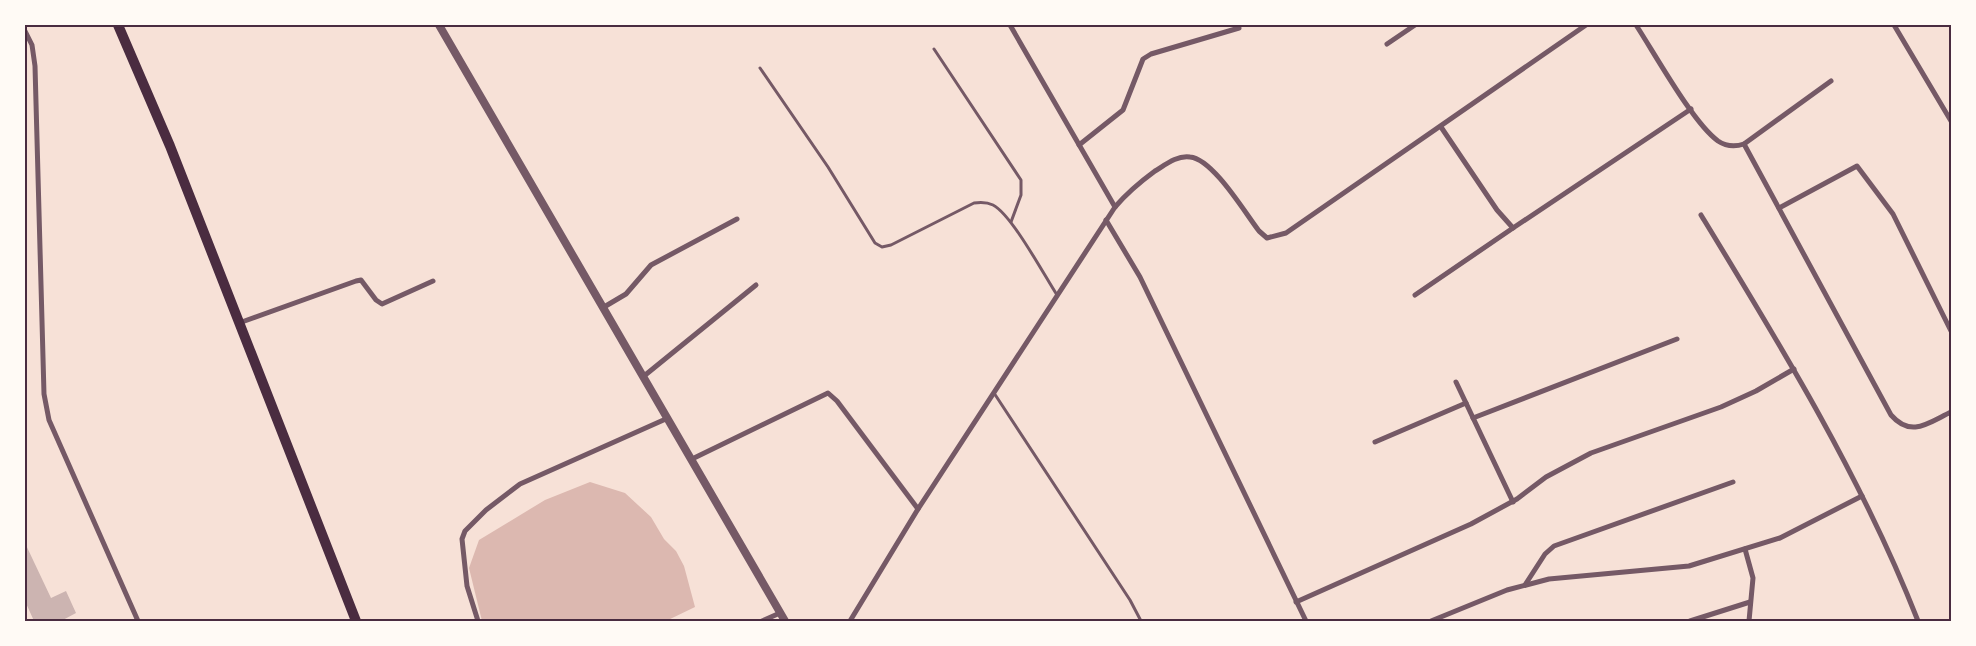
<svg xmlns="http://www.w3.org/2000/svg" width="1976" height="646" viewBox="0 0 1976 646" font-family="'Golos Text',sans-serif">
<rect width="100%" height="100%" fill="#f7e1d7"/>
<polygon fill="#dcb8b0" points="590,482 625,493 651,517 664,539 676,551 684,566 695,607 666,621 482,621 469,568 479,540 545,500"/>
<polygon fill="#ccb4b1" points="25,543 51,598 66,591 76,613 61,621 34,621 25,601"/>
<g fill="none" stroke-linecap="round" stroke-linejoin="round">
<g stroke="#755966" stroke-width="3">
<polyline points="934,49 1021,180 1021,195 1011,222"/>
<path d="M760 68 828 167 875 243 882 247 891 245 974 203C981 202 987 202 993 205 1012 215 1044 275 1057 295"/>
<polyline points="994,393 1130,600 1141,621"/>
</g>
<g stroke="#755966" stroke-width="5">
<polyline points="1010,25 1115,207"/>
<path d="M1636 25C1655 54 1693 123 1718 141 1727 147 1735 147 1744 144L1831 81"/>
<polyline points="1894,25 1951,121"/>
<polyline points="25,31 32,45 35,66 44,394 49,420 138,621"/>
<polyline points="1387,44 1415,25"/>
<polyline points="1441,127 1497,210 1513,228 1691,109"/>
<path d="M1744 144 1891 415C1911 438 1928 423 1951 412"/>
<polyline points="1079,145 1123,110 1143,59 1151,54 1239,28"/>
<polyline points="1779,208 1857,166 1893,214 1951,331"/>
<path d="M1701 215C1781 346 1862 478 1918 621"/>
<polyline points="1106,220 1140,277 1306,621"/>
<polyline points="1415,295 1513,228"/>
<polyline points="604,307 626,294 651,265 737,219"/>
<polyline points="239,323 356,281 361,280 376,300 382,304 433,281"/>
<polyline points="644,376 756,285"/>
<polyline points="1456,382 1513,502"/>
<polyline points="1473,418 1677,339"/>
<polyline points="1375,442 1466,403"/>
<polyline points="692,459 828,393 837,401 918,509"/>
<polyline points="1745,549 1753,578 1749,621"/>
<polyline points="1525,585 1545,554 1554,546 1733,482"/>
<polyline points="1296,602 1471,524 1517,499 1546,477 1591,453 1721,407 1756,391 1794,369"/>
<polyline points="478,621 467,586 462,539 465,531 486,510 520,484 668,418"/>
<polyline points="762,621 780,613"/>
<path d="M850 621 918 509 1115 207C1127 193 1140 182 1155 171 1165 165 1177 155 1190 157 1213 159 1245 213 1259 231L1267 238 1286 233 1586 25"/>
<polyline points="1431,621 1507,590 1549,579 1689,566 1780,538 1862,496"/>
<polyline points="1690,621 1750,602"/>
</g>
<polyline stroke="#755966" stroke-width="8" points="439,25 785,621"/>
<polyline stroke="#4a2c40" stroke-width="10" points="118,25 170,146 356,621"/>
</g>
<rect width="1976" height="646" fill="none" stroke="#fffaf5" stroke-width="52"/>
<rect x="26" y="26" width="1924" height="594" fill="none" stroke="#4a2c40" stroke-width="2"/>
</svg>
